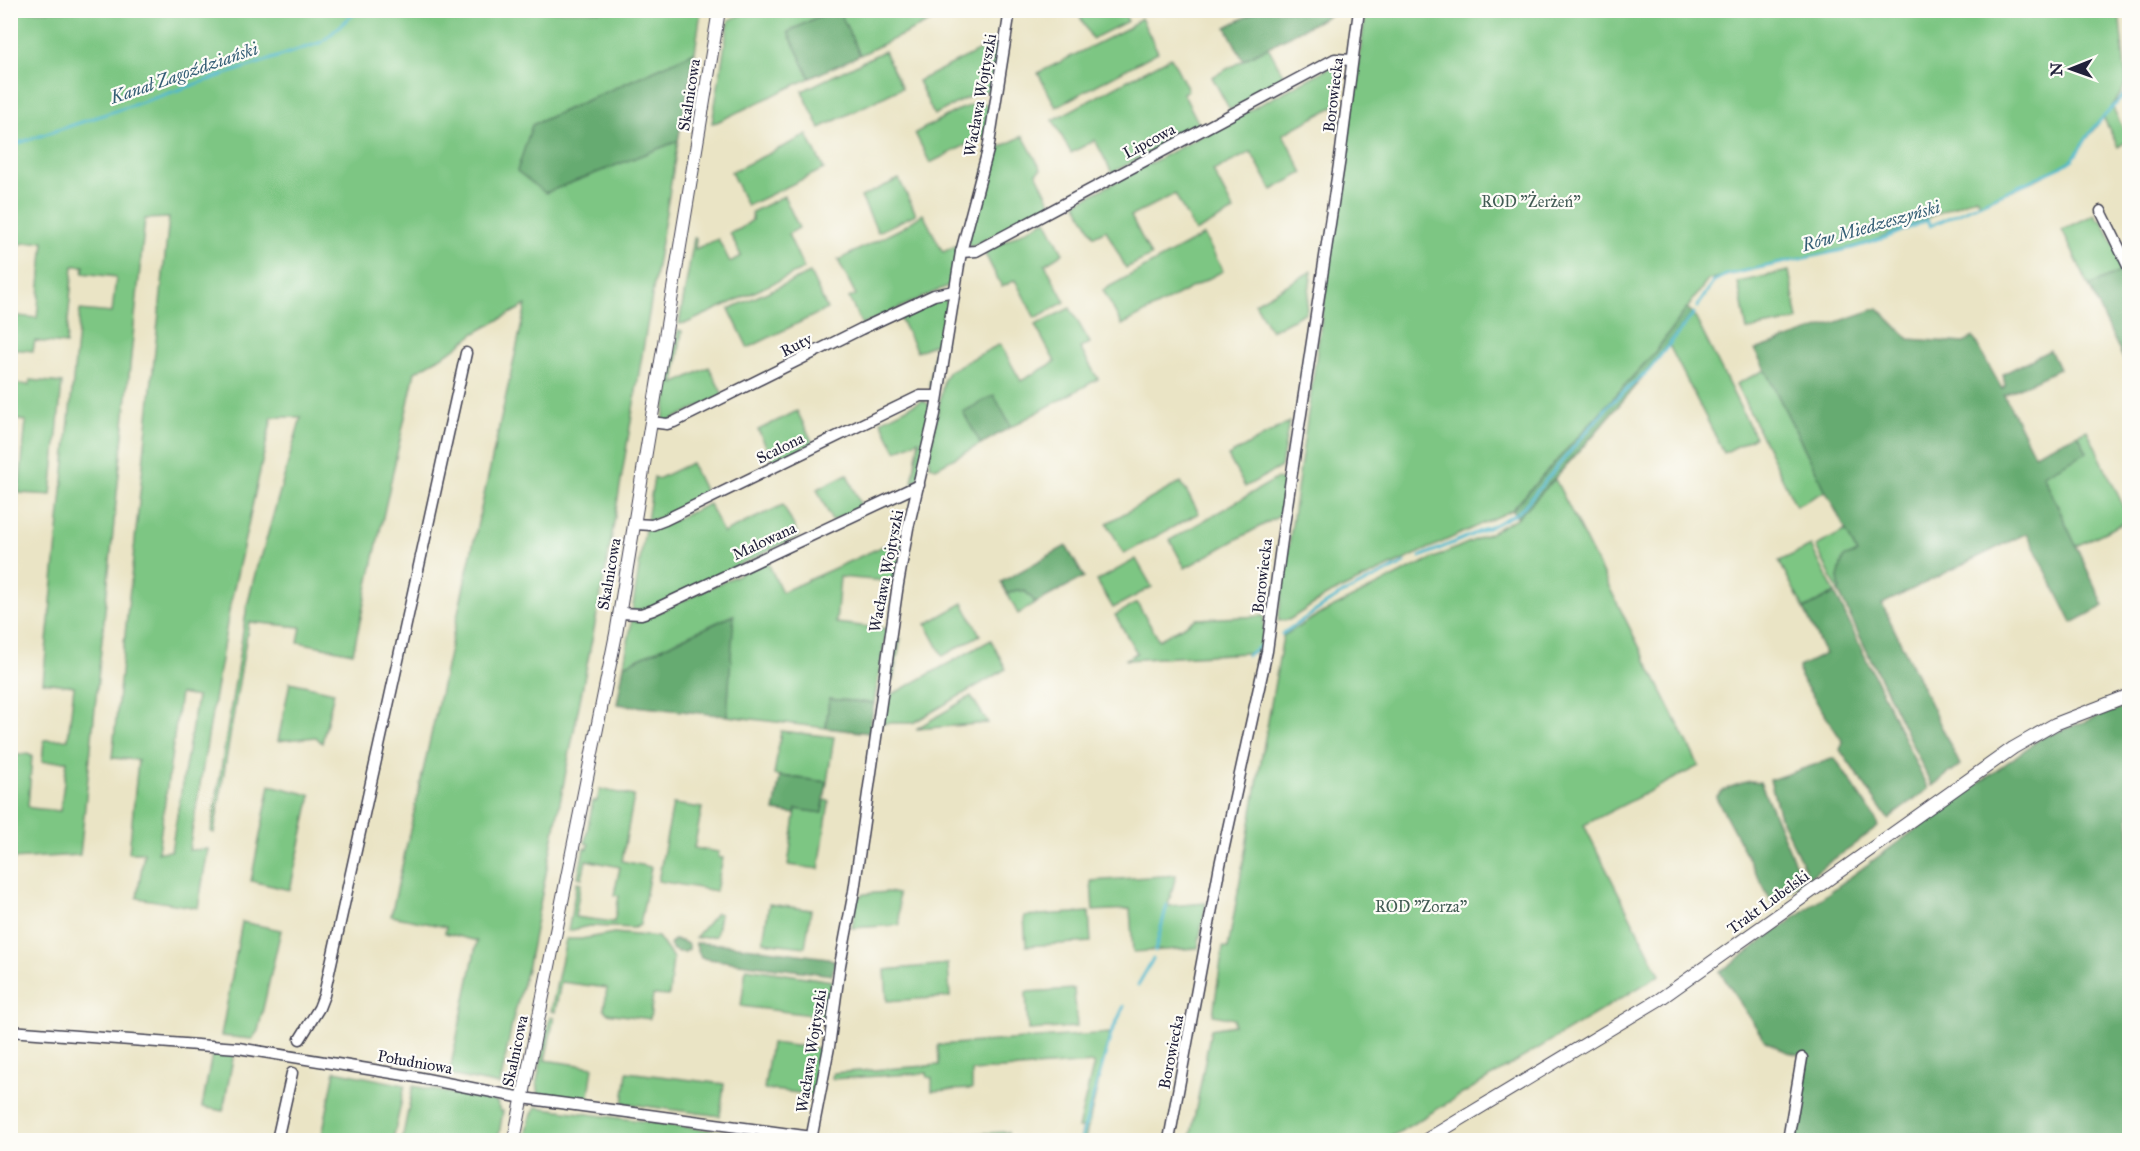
<svg xmlns="http://www.w3.org/2000/svg" width="2140" height="1151" viewBox="0 0 2140 1151" font-family="'IM FELL Great Primer',serif">
<rect width="100%" height="100%" fill="#fdfcf7"/>
<filter id="ink" filterUnits="userSpaceOnUse"><feTurbulence type="fractalNoise" baseFrequency=".0167" numOctaves="2"/><feDisplacementMap in="SourceGraphic" scale="12" xChannelSelector="R" yChannelSelector="G"/><feConvolveMatrix kernelMatrix="1 2 1 2 8 2 1 2 1" color-interpolation-filters="sRGB"/></filter>
<filter id="wash" filterUnits="userSpaceOnUse"><feTurbulence type="fractalNoise" baseFrequency=".008" numOctaves="4" result="noise"/><feDisplacementMap in="SourceGraphic" scale="24" xChannelSelector="R" yChannelSelector="G"/><feGaussianBlur stdDeviation="1.35" result="paint"/><feColorMatrix in="noise" values="0 0 0 0 0 0 0 0 0 0 0 0 0 0 0 0 0 1.4 0 .05"/><feComposite in="paint" operator="in"/></filter>
<g filter="url(#wash)">
<rect width="100%" height="100%" fill="#eae4c5"/>
<g fill="#7dc683" stroke="#50745f" stroke-width="1.5" fill-rule="evenodd">
<path d="M11 11H701L695 52 532 125 545 193 678 141 608 558 528 965 513 1019 500 1085 449 1075 477 941 445 933 446 927 391 916 526 305 475 333 453 350 415 372 353 653 298 642 301 627 249 622 214 833 211 832 247 606 259 558H261L301 417H272L230 606 189 850 208 849 198 908 137 898 144 853H129L138 760 112 758 169 218 145 219 80 855 11 859V756L27 754 32 756 28 806 31 808 60 811 67 761 42 762 44 740 68 739 74 686 43 682 80 310 112 313 116 277 83 273 84 266H73L66 344 35 341 33 351 11 349 10 315 37 318 44 241 11 245ZM180 694 197 697 171 851 158 852Z"/>
<polygon points="749,11 829,11 788,32 810,78 717,122 712,123 729,20"/>
<polygon points="839,11 953,11 860,55"/>
<polygon points="1077,11 1123,11 1128,21 1092,39"/>
<polygon points="1366,11 2119,11 2126,81 2122,92 2112,106 2129,140 2118,147 2103,117 2070,162 2037,179 1980,204 1976,197 1867,244 1708,280 1655,352 1512,510 1326,596 1289,620 1278,621"/>
<polygon points="1141,18 1158,52 1056,107 1038,73 1128,28"/>
<polygon points="1002,39 996,87 991,91 978,92 934,115 918,81"/>
<polygon points="1268,47 1286,80 1230,110 1212,77"/>
<polygon points="884,51 902,88 820,128 802,91"/>
<polygon points="1171,57 1188,90 1183,93 1200,126 1112,173 1095,140 1071,153 1053,120"/>
<polygon points="1336,64 1341,67 1337,105 1283,134 1303,173 1272,190 1251,152 1213,171 1234,211 1195,232 1175,194 1131,216 1151,256 1126,268 1106,230 1094,236 1076,203"/>
<polygon points="979,102 987,105 991,113 986,135 930,163 915,133 956,111"/>
<polygon points="807,135 824,169 747,206 731,172"/>
<polygon points="1023,136 1041,169 1036,173 1052,205 971,247 967,244 990,152"/>
<polygon points="899,179 916,214 878,232 861,197"/>
<polygon points="784,196 799,228 788,234 804,269 687,323 679,324 694,238 696,238 695,249 718,239 730,262 741,256 730,233 740,229 752,220 752,212"/>
<polygon points="923,214 943,252 959,244 952,284 862,325 849,298 856,295 838,260 902,228"/>
<polygon points="2095,214 2098,220 2101,219 2126,269 2089,286 2062,230"/>
<polygon points="1046,220 1063,253 1045,264 1065,302 1035,318 1015,280 1002,287 984,252"/>
<polygon points="1204,235 1223,271 1122,325 1103,290"/>
<polygon points="1312,271 1306,312 1271,331 1255,303"/>
<polygon points="1789,271 1798,320 1747,330 1738,282"/>
<polygon points="810,273 827,309 748,348 729,309"/>
<polygon points="940,297 946,300 948,307 935,386 929,386 936,343 917,352 898,314"/>
<polygon points="1070,308 1090,343 1080,348 1098,379 1011,427 994,396 963,412 981,444 936,468 930,466 929,458 944,379 949,371 1000,344 1021,381 1055,362 1035,325"/>
<polygon points="1693,313 1755,437 1724,453 1669,345"/>
<polygon points="678,330 682,331 674,384 709,367 723,395 667,422 663,421"/>
<polygon points="1765,370 1826,491 1796,506 1736,384"/>
<polygon points="30,380 62,383 51,495 19,493 26,421 11,419 11,383 29,385"/>
<polygon points="923,400 932,407 918,479 912,483 919,440 896,451 881,421"/>
<polygon points="797,411 813,443 774,462 758,430"/>
<polygon points="1289,422 1281,467 1245,487 1228,456"/>
<polygon points="2087,430 2129,518 2129,528 2126,522 2076,546 2043,474 2087,452 2078,434"/>
<polygon points="691,463 706,494 664,517 647,521 654,477 658,479"/>
<polygon points="847,474 861,506 832,521 817,489"/>
<path d="M1276 479 1287 481C1285 496 1287 516 1270 521L1185 568 1170 540Z"/>
<polygon points="1555,479 1699,766 1584,825 1660,975 1386,1140 1190,1140 1211,1029 1234,1025 1234,1019 1213,1015 1223,947 1228,948 1283,636 1316,616 1414,567 1490,533 1518,517"/>
<polygon points="1181,482 1199,513 1124,554 1107,523"/>
<polygon points="709,504 723,533 783,505 799,536 652,607 632,612 645,529 653,530"/>
<polygon points="1846,530 1857,553 1843,558 1838,577 1840,590 1838,591 1816,546"/>
<polygon points="903,537 895,582 840,577 836,623 887,629 874,703 829,699 826,728 727,716 733,615 624,665 632,619 640,621 767,561 782,592"/>
<polygon points="1811,546 1835,593 1804,609 1779,561"/>
<polygon points="1136,559 1152,587 1113,608 1097,581"/>
<polygon points="1018,590 1028,593 1036,603 1018,614 1007,593"/>
<polygon points="963,603 980,635 943,656 926,624"/>
<polygon points="1137,603 1159,640 1196,619 1264,616 1263,652 1125,660 1137,653 1115,615"/>
<polygon points="901,638 893,680 887,679 895,641"/>
<polygon points="991,640 1006,669 913,723 881,723 884,696 891,695"/>
<polygon points="290,682 334,692 322,743 316,737 278,741"/>
<polygon points="971,696 988,723 916,729"/>
<polygon points="781,731 834,737 827,782 774,775"/>
<polygon points="270,785 311,795 290,890 251,881"/>
<polygon points="600,789 634,796 622,861 651,867 640,925 634,928 589,926 568,931 577,882 581,883 575,917 614,922 619,896 614,895 620,867 586,860 582,878 578,877 584,848 588,849 589,844 585,843 593,801 597,801"/>
<polygon points="824,800 829,801 819,869 788,865 796,809 822,813"/>
<polygon points="673,804 702,808 694,848 719,852 718,857 723,858 716,891 658,881"/>
<polygon points="1176,875 1168,906 1206,903 1198,948 1133,952 1130,909 1093,911 1091,881"/>
<polygon points="888,892 898,894 900,925 852,928 857,898 864,894"/>
<polygon points="769,904 811,910 805,947 763,942"/>
<polygon points="1089,912 1091,942 1026,946 1024,916"/>
<polygon points="716,913 720,914 716,936 695,938"/>
<polygon points="242,922 281,930 258,1031 252,1039 221,1036"/>
<polygon points="614,933 658,937 673,958 669,996 653,995 650,1019 607,1013 604,1009 607,988 561,982 555,1012 551,1011 566,939 581,939"/>
<polygon points="948,964 950,997 887,1001 885,970"/>
<polygon points="746,968 832,981 826,1017 741,1006"/>
<polygon points="1074,989 1077,1027 1028,1030 1026,992"/>
<polygon points="550,1017 554,1018 545,1060 593,1067 588,1103 539,1096 537,1081"/>
<polygon points="1110,1033 1085,1140 1080,1140 1083,1128 1078,1128 1094,1063 972,1071 972,1089 932,1091 932,1078 927,1077 927,1073 832,1079 833,1073 939,1065 938,1045"/>
<polygon points="771,1043 821,1049 823,1051 816,1095 764,1089"/>
<polygon points="213,1049 234,1053 223,1111 202,1107"/>
<polygon points="335,1071 405,1085 393,1140 321,1140"/>
<polygon points="627,1072 724,1084 720,1116 623,1103"/>
<polygon points="413,1086 497,1102 500,1111 503,1111 498,1140 402,1140"/>
<polygon points="536,1107 784,1140 525,1140 530,1118"/>
<polygon points="1008,1132 1009,1140 948,1140 948,1135"/>
</g>
<g fill="#66ab71" stroke="#446656" stroke-width="1.5">
<polygon points="829,11 839,11 860,55 810,78 788,32"/>
<polygon points="1257,11 1257,10 1337,11 1243,60 1226,27"/>
<polygon points="695,52 678,141 545,193 517,171 532,125"/>
<polygon points="2126,269 2129,277 2129,371 2089,286"/>
<path d="M1687 308 1693 313C1639 384 1580 453 1518 517L1512 510 1655 352Z"/>
<polygon points="1878,308 1909,339 1964,343 1973,337 2002,389 2005,386 2003,374 2050,350 2059,369 2004,395 2034,454 2078,434 2087,452 2043,475 2104,606 2072,623 2027,533 1882,604 1960,765 1932,786 1838,591 1840,590 1838,578 1843,558 1857,553 1755,350"/>
<polygon points="994,395 1011,427 981,444 963,412"/>
<polygon points="1066,546 1084,577 1036,603 1025,591 1017,590 1007,593 1001,582"/>
<polygon points="1835,593 1928,789 1888,819 1840,750 1843,742 1800,677 1799,667 1825,654 1804,609"/>
<polygon points="734,615 727,716 617,704 624,665"/>
<polygon points="829,699 874,703 869,733 826,728"/>
<polygon points="2129,705 2129,1140 1794,1140 1808,1056 1787,1052 1765,1041 1720,972 2041,738"/>
<polygon points="1835,758 1876,820 1878,827 1809,877 1780,817 1770,780"/>
<polygon points="780,776 827,782 822,813 796,809 795,814 774,811"/>
<path d="M1750 781 1760 782 1803 881 1772 903 1716 797C1725 787 1737 785 1750 781Z"/>
<path d="M673 940 682 941 689 945V949L685 952C678 952 672 952 670 944Z"/>
<polygon points="695,943 722,944 828,958 835,961 832,975 701,958"/>
</g>
<g fill="none" stroke-linecap="round" stroke-linejoin="round">
<g stroke="#4fb8cd" stroke-width="3">
<polyline points="10,146 322,42 358,10"/>
<polyline points="1697,307 1714,281 1726,275 1852,248 1885,238 1927,220 1930,226 2061,167 2073,159 2094,127 2130,89"/>
<polyline points="1420,557 1490,527 1520,511 1610,404 1648,371 1694,313"/>
<polyline points="1282,634 1338,596 1405,563"/>
<polyline points="1247,655 1261,646"/>
<polyline points="1155,951 1167,905"/>
<polyline points="1138,985 1153,959"/>
<polyline points="1081,1140 1111,1034 1124,1006"/>
</g>
</g>
</g>
<g filter="url(#ink)">
<g fill="none" stroke-linecap="round" stroke-linejoin="round">
<defs>
<g id="minor">
<polyline points="2101,211 2130,270"/>
<polyline points="961,252 976,251 1335,59 1352,60"/>
<polyline points="651,422 667,424 674,422 861,329 934,295 954,291"/>
<polyline points="635,524 652,525 665,520 920,396 937,396"/>
<polyline points="619,613 641,614 653,610 919,485"/>
<polyline points="10,1031 238,1048 411,1076 523,1098 812,1137"/>
<polyline points="300,1039 319,1008 324,995 466,353"/>
<polyline points="277,1140 292,1073"/>
<polyline points="811,1140 829,1047 840,965 854,891 898,584 908,528 935,414 961,252 988,150 1010,10"/>
<polyline points="1169,1140 1220,865 1267,651 1284,525 1340,158 1359,10"/>
<polyline points="1788,1140 1802,1058"/>
</g>
<g id="tertiary">
<polyline points="514,1140 616,634 719,10"/>
<polyline points="1426,1140 1660,999 2013,748 2055,724 2130,695"/>
</g>
</defs>
<use href="#minor" stroke="#403f50" stroke-width="13"/>
<use href="#tertiary" stroke="#403f50" stroke-width="14"/>
<use href="#minor" stroke="#fff" stroke-width="10"/>
<use href="#tertiary" stroke="#fff" stroke-width="12"/>
</g>
</g>
<g text-anchor="middle" dominant-baseline="central" stroke-width="4.5" stroke-linejoin="round" paint-order="stroke">
<g font-size="16" fill="#22223b" stroke="#fdfcf7">
<text transform="translate(689 95) rotate(-81)">Skalnicowa</text>
<text transform="translate(980 95) rotate(-80)">Wacława Wojtyszki</text>
<text transform="translate(1333 95) rotate(-83)">Borowiecka</text>
<text transform="translate(1149 141) rotate(-28)">Lipcowa</text>
<text transform="translate(796 345) rotate(-27)">Ruty</text>
<text transform="translate(780 448) rotate(-26)">Scalona</text>
<text transform="translate(764 541) rotate(-25)">Malowana</text>
<text transform="translate(886 571) rotate(-79)">Wacława Wojtyszki</text>
<text transform="translate(609 574) rotate(-80)">Skalnicowa</text>
<text transform="translate(1262 576) rotate(-83)">Borowiecka</text>
<text transform="translate(1768 902) rotate(-36)">Trakt Lubelski</text>
<text transform="translate(515 1051) rotate(-78)">Skalnicowa</text>
<text transform="translate(811 1051) rotate(-81)">Wacława Wojtyszki</text>
<text transform="translate(1171 1052) rotate(-79)">Borowiecka</text>
<text transform="translate(415 1062) rotate(10)">Południowa</text>
</g>
<g font-size="16" fill="#425b54" stroke="#fdfcf7">
<text x="1531" y="201">ROD "Żerżeń"</text>
<text x="1421" y="906">ROD "Zorza"</text>
</g>
<g font-size="18" font-style="italic" fill="#345e75" stroke="#fdfcf7">
<text transform="translate(184 73) rotate(-19)">Kanał Zagoździański</text>
<text transform="translate(1871 226) rotate(-16)">Rów Miedzeszyński</text>
</g>
</g>
<rect width="2140" height="1151" fill="none" stroke="#fdfcf7" stroke-width="36"/>
<g transform="translate(2071 69) rotate(269)" stroke="#fdfcf7" stroke-width="4.5" paint-order="stroke">
<path d="M0-4.5L10 22L0 15L-10 22Z" fill="#22223b"/>
<text y="-9" font-size="16" font-weight="bold" text-anchor="middle" fill="#22223b">N</text>
</g>
</svg>
